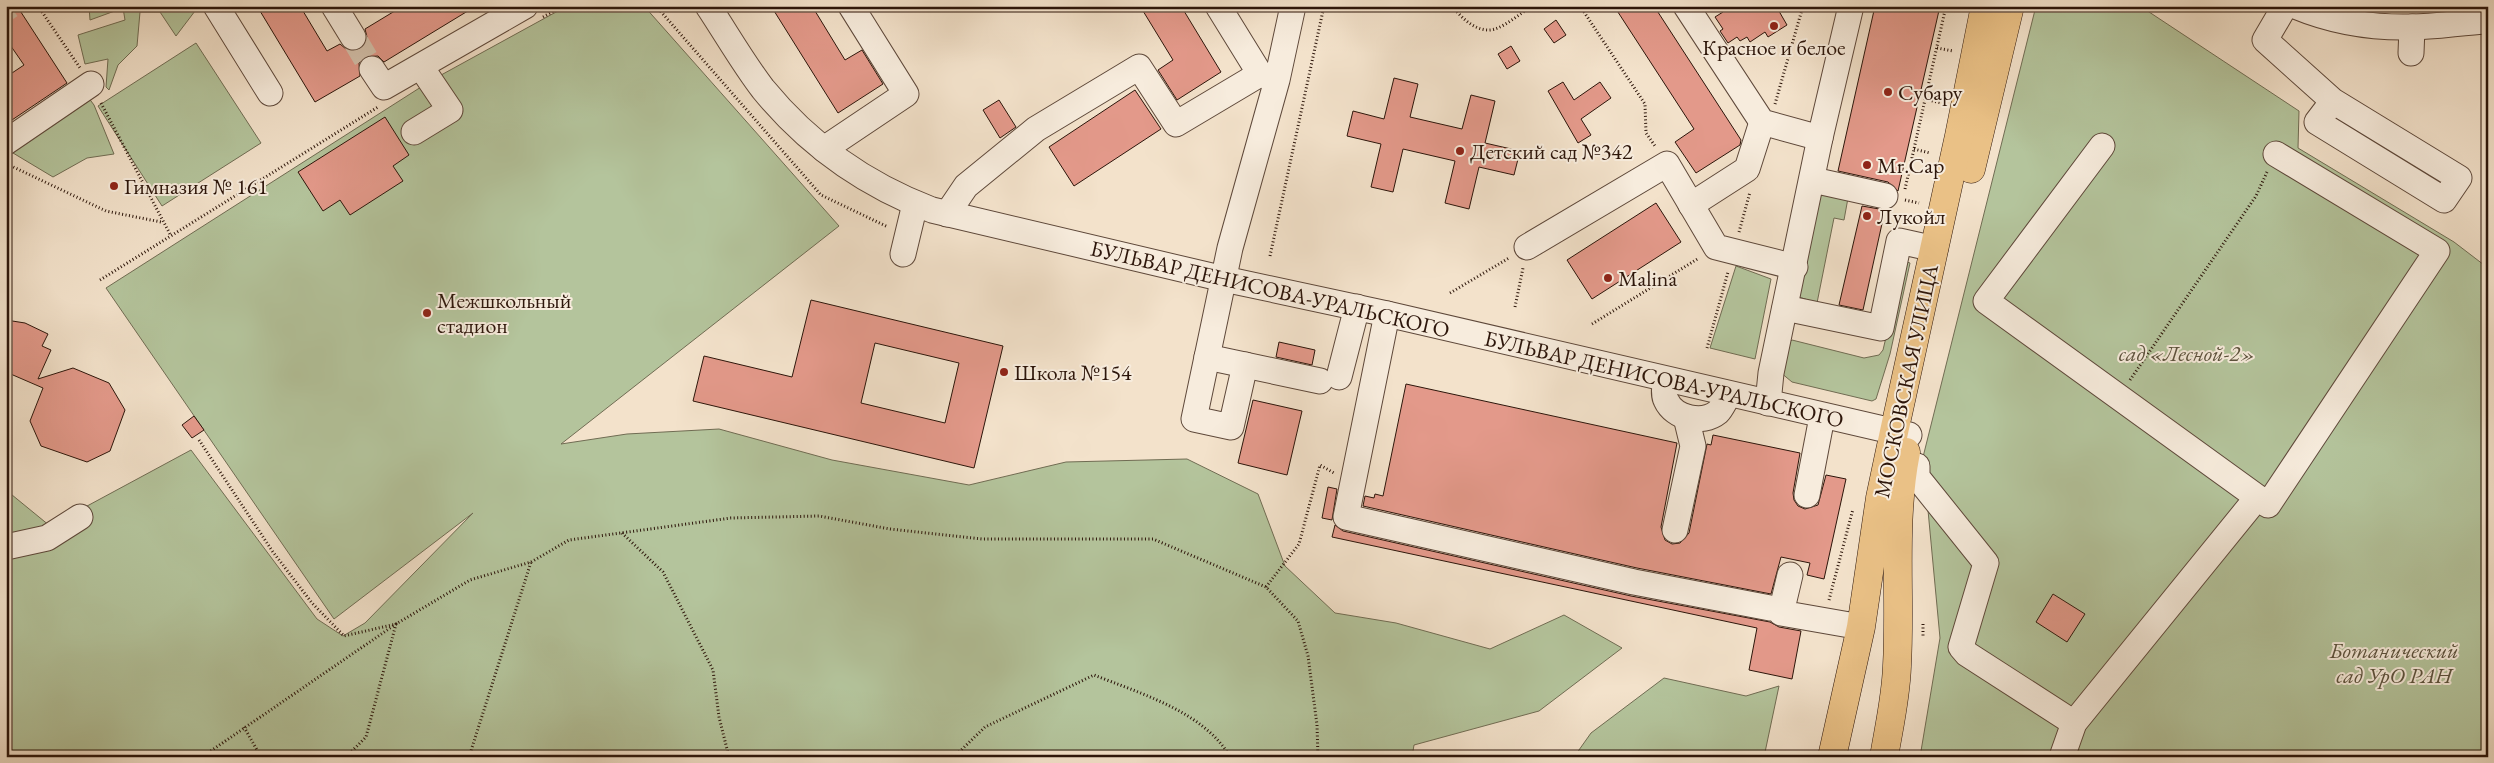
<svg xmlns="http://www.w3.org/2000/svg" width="2494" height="763" viewBox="0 0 2494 763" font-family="'EB Garamond',serif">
<rect width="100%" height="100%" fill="#f3e2cb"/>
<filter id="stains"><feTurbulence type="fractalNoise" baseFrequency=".004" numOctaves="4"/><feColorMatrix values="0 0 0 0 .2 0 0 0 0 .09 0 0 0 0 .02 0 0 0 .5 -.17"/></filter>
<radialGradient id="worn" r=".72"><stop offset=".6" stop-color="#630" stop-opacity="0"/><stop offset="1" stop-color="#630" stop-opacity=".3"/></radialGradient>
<g fill="#b4c49c" stroke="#706c53">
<polygon points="89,6 192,6 195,11 176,36 160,12 140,12 137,46 118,65 109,90 106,87 108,59 85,64 78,35 125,20 123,8 90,20"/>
<polygon points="567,6 644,6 839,226 561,444 627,434 719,429 832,460 969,485 1066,462 1187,459 1258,494 1285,566 1335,613 1396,623 1490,649 1564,615 1622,648 1539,711 1414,745 1412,757 6,757 6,490 50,526 191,450 317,619 343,636 365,623 473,513 334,619 106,288 432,80"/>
<polygon points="2036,6 2140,6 2299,111 2298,148 2454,242 2488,268 2488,757 1920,757 1940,638 1923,457"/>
<polygon points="196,43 261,143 162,206 98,106"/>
<polygon points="88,97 94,105 114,154 87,158 53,177 13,153 57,112"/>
<polygon points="1818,193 1848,198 1844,220 1834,218 1817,303 1793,295"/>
<polygon points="1904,261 1910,263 1890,354 1876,399 1872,401 1792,382 1780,372 1782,350 1792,340 1864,358 1879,355 1883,350"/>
<polygon points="1736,266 1771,279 1755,359 1710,348"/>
<polygon points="1664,678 1746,696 1779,686 1764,757 1574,757 1591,733"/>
</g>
<g fill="#e3998a" stroke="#2c150a" fill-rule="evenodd">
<polygon points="6,6 17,6 67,83 6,124 6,77 24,65 6,39"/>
<polygon points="257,6 300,6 327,51 340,44 346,49 353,51 360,49 365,44 367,37 365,29 403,6 476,6 384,62 378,56 364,57 359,63 360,76 315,102"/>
<polygon points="771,6 812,6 845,60 862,50 883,84 838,113"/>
<polygon points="1140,6 1181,6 1221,72 1177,100 1158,70 1173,60"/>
<polygon points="1614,6 1654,6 1741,140 1740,145 1696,173 1675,142 1694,129"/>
<polygon points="1720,6 1776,6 1787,25 1768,37 1765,32 1750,42 1747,37 1740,41 1737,37 1728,43 1720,31 1723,29 1715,17 1723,12"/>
<polygon points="1875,6 1940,6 1898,191 1888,182 1838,171"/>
<polygon points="1556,20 1566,35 1554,43 1544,29"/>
<polygon points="1511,46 1520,61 1507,69 1498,54"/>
<polygon points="1394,78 1418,84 1410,117 1462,129 1471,95 1495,101 1485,143 1520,151 1514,175 1479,167 1469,209 1445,203 1455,161 1403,149 1393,192 1371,187 1381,144 1347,136 1353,111 1384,119"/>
<polygon points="1563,82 1574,100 1600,82 1611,98 1581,119 1591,135 1578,143 1548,91"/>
<polygon points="1135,90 1161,129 1074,186 1049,147"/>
<polygon points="999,100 1016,127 1000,138 983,110"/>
<polygon points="385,117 409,155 393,166 403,181 350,215 340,200 323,211 298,172"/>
<polygon points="1656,203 1681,242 1592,299 1567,260"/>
<polygon points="1862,206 1885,210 1863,310 1839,305"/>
<path d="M811 300 1003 346 974 468 693 401 704 356 792 377ZM875 343 959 363 945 423 861 403Z"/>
<polygon points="6,320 25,323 48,334 42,346 51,350 38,379 73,368 109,383 125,410 110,451 87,462 41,446 30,421 43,388 6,372"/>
<polygon points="1279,342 1315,350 1312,365 1276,357"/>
<polygon points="1406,384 1677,443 1661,527 1665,540 1672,544 1680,543 1689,533 1707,444 1711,445 1713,435 1800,453 1793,493 1794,500 1798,506 1805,509 1818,505 1826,475 1846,479 1824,579 1807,575 1810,563 1781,557 1771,594 1637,568 1363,506 1365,496 1374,498 1375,494 1383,496"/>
<polygon points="1253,400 1302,411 1287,475 1238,463"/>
<polygon points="194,416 204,430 192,438 182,425"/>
<polygon points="1328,487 1337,489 1332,520 1322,518"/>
<polygon points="1335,525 1343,531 1631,596 1770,622 1779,627 1801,631 1792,679 1749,670 1757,628 1332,537"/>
<polygon points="2053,594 2085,614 2067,642 2036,622"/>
</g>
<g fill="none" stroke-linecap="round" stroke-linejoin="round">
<g stroke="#d5c3ae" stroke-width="25" stroke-dasharray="25 12" stroke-linecap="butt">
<polyline points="6,9 10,6"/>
<polyline points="353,37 372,69"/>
</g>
<defs>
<g id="minor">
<polyline points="216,6 270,93"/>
<polyline points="334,6 353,37"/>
<path d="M708 6C726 33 743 63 763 89 808 144 866 185 932 210L1224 279 1387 314 1909 435"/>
<polyline points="1218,6 1260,74 1274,79"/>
<polyline points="1686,6 1762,122 1820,138"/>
<polyline points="2285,6 2265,40 2333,101 2459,178 2444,200 2317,122 2333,101"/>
<path d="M2295 6C2331 21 2372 28 2411 27 2437 27 2462 22 2488 21"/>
<polyline points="2411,53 2412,27"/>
<polyline points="372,69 384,87 525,6"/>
<polyline points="414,132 450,110 421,67"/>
<polyline points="6,142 91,84"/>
<polyline points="2102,146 1986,301 2268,505 2437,251 2276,154"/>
<polyline points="824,149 906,94 851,6"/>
<polyline points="1813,180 1885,196"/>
<polyline points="1691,205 1747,169 1762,122"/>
<polyline points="947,214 966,186 1036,129 1139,67 1176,124 1260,74"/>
<polyline points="1527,247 1667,164 1716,247 1795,267"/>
<polyline points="903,254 915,204"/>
<polyline points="1785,308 1881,328 1899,241 1935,249"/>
<polyline points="1387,314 1346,517 1634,582 1770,608"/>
<polyline points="1207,357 1320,381"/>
<polyline points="1245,365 1231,427 1194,419 1230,248 1277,80 1293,6"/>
<polyline points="1339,377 1357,307"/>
<path d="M1665 380C1665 386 1663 395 1666 400 1674 418 1702 425 1718 412 1722 408 1725 400 1729 395"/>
<polyline points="1768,403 1771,373 1820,138 1851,6"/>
<polyline points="1904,463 1917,466 1917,477 1986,563 1961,647 1967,654 2074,723"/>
<polyline points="1807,495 1822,417"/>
<polyline points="1675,530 1693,446 1686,417"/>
<polyline points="6,547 47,538 80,517"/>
<polyline points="1790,575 1781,613 1861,627"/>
<polyline points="2062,757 2074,723 2256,499"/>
</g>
<g id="major">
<polyline points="1971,169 2010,6"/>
<polyline points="1832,757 1861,627 1880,498 1894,432 1959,136 1985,6"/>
<path d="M1884 757C1889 727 1896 697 1897 666 1901 595 1892 523 1906 452"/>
</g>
</defs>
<use href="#minor" stroke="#5e483a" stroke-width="27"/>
<use href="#major" stroke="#2c150a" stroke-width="29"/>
<g stroke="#2c150a" stroke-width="3" stroke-dasharray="1 2.5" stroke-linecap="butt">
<polyline points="38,6 80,68"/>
<polyline points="656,6 821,195 888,227"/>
<path d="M1453 6C1461 19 1479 34 1495 29 1507 25 1521 13 1532 6"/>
<polyline points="1580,6 1645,104 1646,133 1655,146"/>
<polyline points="543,17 563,6"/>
<polyline points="1937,48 1953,51"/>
<polyline points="1925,99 1941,103"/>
<polyline points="101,103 171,236"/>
<polyline points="1775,104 1803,6"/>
<polyline points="1914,149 1930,153"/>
<polyline points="7,164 106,211 161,222"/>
<polyline points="1905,189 1946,6"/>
<polyline points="1905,200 1919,203"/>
<polyline points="1739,232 1750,192"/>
<polyline points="1270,256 1324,6"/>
<polyline points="100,280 378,107"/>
<polyline points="1450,293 1509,258"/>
<polyline points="1515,307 1523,268"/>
<polyline points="1592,324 1699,258"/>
<polyline points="1707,348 1728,272"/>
<polyline points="2130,380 2256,196 2267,172"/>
<polyline points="199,440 273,552 312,603 344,636 396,624 366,737 346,757"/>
<polyline points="622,533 663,572 713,670 719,717 729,757"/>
<polyline points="1266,587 1299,544 1320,465 1334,473"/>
<polyline points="1829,600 1853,509"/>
<polyline points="1923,624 1923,637"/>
<polyline points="244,727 261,757"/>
<polyline points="202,757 396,624 470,580 531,562 569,540 731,518 819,516 890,529 982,539 1153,539 1266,587 1298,621 1308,656 1317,725 1318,757"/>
<polyline points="469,757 531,562"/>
<path d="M954 757 985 727 1094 675C1139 693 1205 712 1230 757"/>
</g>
<use href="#minor" stroke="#f7ecdd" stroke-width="25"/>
<use href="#major" stroke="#eac186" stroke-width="28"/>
</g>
<g fill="#8f2418" stroke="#f7ecdd" stroke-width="2">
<circle cx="1774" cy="26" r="5"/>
<circle cx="1888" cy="92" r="5"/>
<circle cx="1460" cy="151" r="5"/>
<circle cx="1867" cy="165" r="5"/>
<circle cx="114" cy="186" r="5"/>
<circle cx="1867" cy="216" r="5"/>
<circle cx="1608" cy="278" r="5"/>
<circle cx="427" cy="313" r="5"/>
<circle cx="1004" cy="372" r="5"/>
</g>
<g text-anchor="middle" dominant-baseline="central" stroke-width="4" stroke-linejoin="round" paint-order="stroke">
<g font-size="22" fill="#2c150a" stroke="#f7ecdd" text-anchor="start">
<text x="1774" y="47" text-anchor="middle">Красное и белое</text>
<text x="1898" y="92">Субару</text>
<text x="1470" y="151">Детский сад №342</text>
<text x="1877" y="165">Mr.Cap</text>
<text x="124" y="186">Гимназия № 161</text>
<text x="1877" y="216">Лукойл</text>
<text x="1618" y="278">Malina</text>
<text x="437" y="300">Межшкольный<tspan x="437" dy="25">стадион</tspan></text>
<text x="1014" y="372">Школа №154</text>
</g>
<g font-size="22" fill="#2c150a" stroke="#f7ecdd">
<text transform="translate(1270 289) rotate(13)">БУЛЬВАР ДЕНИСОВА-УРАЛЬСКОГО</text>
<text transform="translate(1664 379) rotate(13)">БУЛЬВАР ДЕНИСОВА-УРАЛЬСКОГО</text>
<text transform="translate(1906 381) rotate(-78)">МОСКОВСКАЯ УЛИЦА</text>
</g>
<g font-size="22" font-style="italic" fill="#5c523d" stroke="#f7ecdd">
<text x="2187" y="353">сад «Лесной-2»</text>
<text x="2394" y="650">Ботанический<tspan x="2394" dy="25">сад УрО РАН</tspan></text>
</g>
</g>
<rect width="2494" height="763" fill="none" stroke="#f3e2cb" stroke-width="25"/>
<rect x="8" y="8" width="2479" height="748" fill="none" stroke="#2c150a" stroke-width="2.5"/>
<rect x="12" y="12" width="2469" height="738" fill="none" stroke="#2c150a"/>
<rect width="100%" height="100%" filter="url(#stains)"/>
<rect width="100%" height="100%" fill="url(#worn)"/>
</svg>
